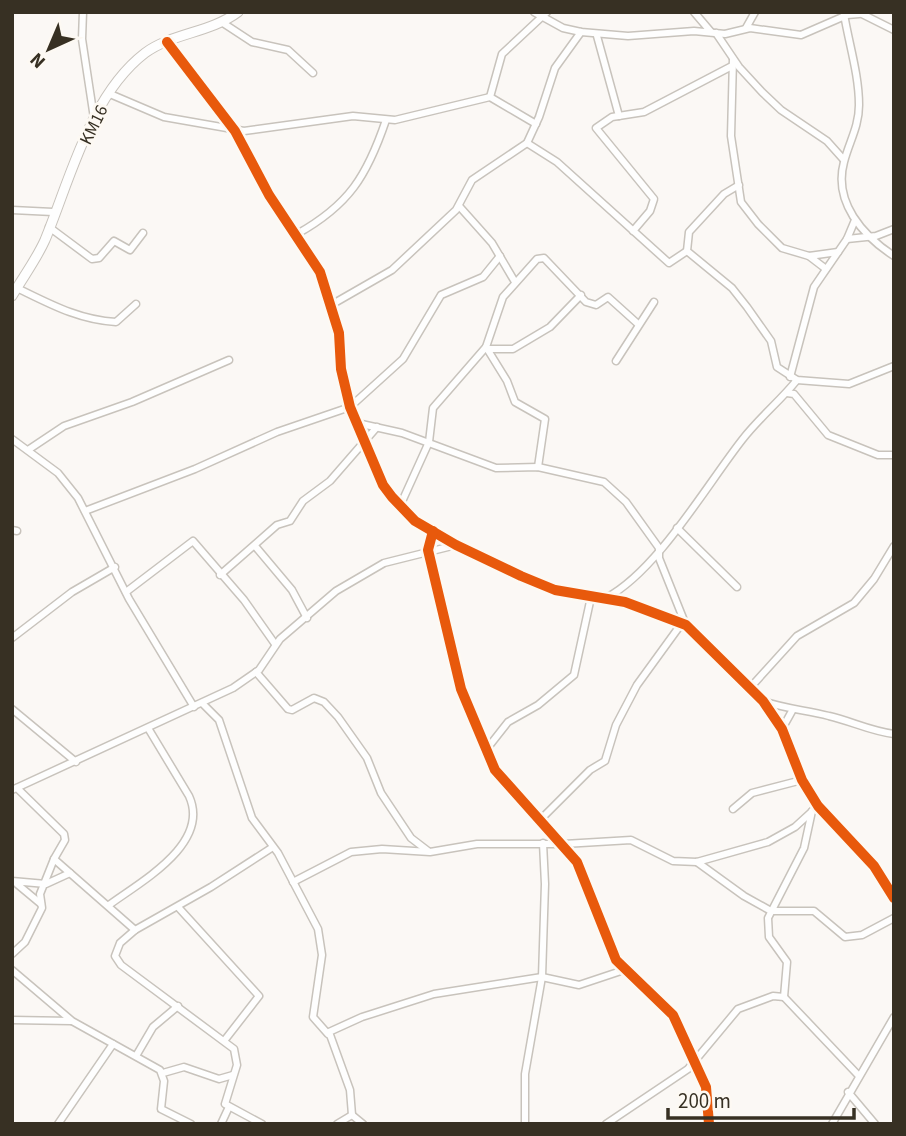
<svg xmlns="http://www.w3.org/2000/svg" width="906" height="1136" viewBox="0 0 906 1136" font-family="'Source Sans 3',sans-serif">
<rect width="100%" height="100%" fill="#fbf8f5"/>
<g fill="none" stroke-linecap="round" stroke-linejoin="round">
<defs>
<g id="street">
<polyline points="83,12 82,39 94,118"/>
<polyline points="534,12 563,28 581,32 628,36 694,31 725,34 750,28 801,35 847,15 859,14"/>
<polyline points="694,12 711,32"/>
<polyline points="858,12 894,30"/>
<path d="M844 14C849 44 859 75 859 105 859 127 849 142 844 162 833 202 863 236 894 256"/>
<polyline points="223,23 252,42 288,50 313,73"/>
<polyline points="746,28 755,12"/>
<polyline points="716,33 739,67 762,92 781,110 827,141 844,160"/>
<polyline points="597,36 619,116"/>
<polyline points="167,42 235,131 269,195 320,272 339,333 341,369 350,407 383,485 392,497 415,521 456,545 521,576 555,590 625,602 686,625 763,701 782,729 802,780 818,806 874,866 894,898"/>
<polyline points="733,59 731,136 741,202 758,224 782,248 809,256 826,269"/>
<polyline points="110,94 164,117 244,131 353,116 395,120 490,97 536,124"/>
<polyline points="490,97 502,54 547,12"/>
<polyline points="527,143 557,162 669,263 687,251"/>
<polyline points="739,185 724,194 689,232 687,251 732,288 747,307 771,341 777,367 797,380 849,384 894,366"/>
<polyline points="459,206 492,243 515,282"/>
<polyline points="12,210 53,212"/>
<polyline points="49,227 92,259 99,258 114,241 130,250 143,233"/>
<polyline points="633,231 650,211 654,199 596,128 612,117 644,112 732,66"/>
<path d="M297 234C349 205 367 176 386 120"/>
<polyline points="847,239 876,236 894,229"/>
<polyline points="809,256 838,252"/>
<path d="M17 288C50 304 79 320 116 322L136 304"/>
<polyline points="331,305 392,270 456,210 472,180 527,143 539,117 555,68 581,32"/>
<polyline points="486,347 507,381 515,402 545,419 538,467"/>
<polyline points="487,349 513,349 550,327 581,295"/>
<polyline points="616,361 654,302"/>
<polyline points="790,377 814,287 847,239 855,220"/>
<polyline points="787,393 794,394 828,435 878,455 894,455"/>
<polyline points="357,423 402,433 496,468 538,467 604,482 626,502 659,548 659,558 685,623"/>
<polyline points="12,439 58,473 78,498 129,599 194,707"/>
<polyline points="28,450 64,426 132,402 229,360"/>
<polyline points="400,506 429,442 433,408 486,347 503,297 537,259 544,258 586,302 596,305 608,297 638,324"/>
<polyline points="85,511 195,469 277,432 350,407 403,359 441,295 483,277 500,256"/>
<polyline points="677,528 737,587"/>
<polyline points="12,530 17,531"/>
<polyline points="433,531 428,550 461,689 495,770 577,862 616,960 673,1015 706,1087 709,1124"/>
<polyline points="255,546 292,590 307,618"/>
<polyline points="220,575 277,525 290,521 303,501 330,481 377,427"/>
<polyline points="126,592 193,541 244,600 275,644"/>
<path d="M606 598C657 571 706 486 742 440 759 418 780 401 797 380"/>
<polyline points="12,638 72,592 115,567"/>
<polyline points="256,672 288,709 292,710 314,698 324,702 338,717 367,758 381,793 411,838 428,851"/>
<polyline points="749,689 797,636 854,603 874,579 894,546"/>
<path d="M763 701C786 709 806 710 829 716 851 721 870 731 894 734"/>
<polyline points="202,703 219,720 252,818 278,853 318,929 322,955 313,1017 328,1034"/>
<polyline points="12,709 76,762"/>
<polyline points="782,729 792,711"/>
<polyline points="486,750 508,722 538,705 574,675 591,597"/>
<polyline points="17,788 64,834 65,840 54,859 135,930"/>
<polyline points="12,790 233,688 259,670 280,639 336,591 384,563 456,545"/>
<polyline points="733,809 752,793 802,780"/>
<polyline points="812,811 804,848 768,918 769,937 787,962 784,997 859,1076"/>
<polyline points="541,819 590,770 605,761 616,725 637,685 682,623"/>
<polyline points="697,862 744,896 771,911 814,911 845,937 862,935 894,918"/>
<polyline points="12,881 46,884 70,873"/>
<polyline points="293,882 351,852 382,849 430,852 477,844 564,844 631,840 673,861 697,862 768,842 795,827 818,806"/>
<polyline points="17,884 41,904"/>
<path d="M109 905C140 882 211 844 189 796L148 728"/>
<polyline points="178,907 259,996 224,1041"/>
<polyline points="12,954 25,942 42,908 40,894 54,859"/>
<polyline points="12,970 72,1021 160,1070 164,1081 161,1109 191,1124"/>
<polyline points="12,1020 71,1021"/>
<polyline points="136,1056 153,1027 178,1006"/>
<polyline points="163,1073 184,1067 219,1079 233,1075"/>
<polyline points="848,1092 875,1124"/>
<polyline points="352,1115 350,1090 329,1032 362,1017 434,994 542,977 579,985 624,970"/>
<polyline points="352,1115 363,1124"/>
<polyline points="58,1124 113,1044"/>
<polyline points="221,1124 228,1109"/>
<polyline points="262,1124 225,1104 237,1065 234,1049 121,965 115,956 120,943 135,930 211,887 273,847"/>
<polyline points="337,1124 352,1115"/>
<polyline points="525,1124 525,1074 542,977 545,884 543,843"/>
<polyline points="606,1124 688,1069 738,1009 773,996 784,997"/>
<polyline points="832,1124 894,1017"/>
</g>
<path id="secondary" d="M12 296C23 277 36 260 45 240 70 180 90 95 145 53 172 33 210 33 238 12"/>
</defs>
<use href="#street" stroke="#c8c3bc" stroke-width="9"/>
<use href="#secondary" stroke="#c8c3bc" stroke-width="11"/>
<use href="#street" stroke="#fefefe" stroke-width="6"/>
<use href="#secondary" stroke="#fefefe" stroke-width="9"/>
<defs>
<g id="cycleway">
<polyline points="167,42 235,131 269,195 320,272 339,333 341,369 350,407 383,485 392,497 415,521 456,545 521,576 555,590 625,602 686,625 763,701 782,729 802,780 818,806 874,866 894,898"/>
<polyline points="433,531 428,550 461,689 495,770 577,862 616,960 673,1015 706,1087 709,1124"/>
</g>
</defs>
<use href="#cycleway" stroke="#fdf9f3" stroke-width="15"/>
<use href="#cycleway" stroke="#e8590c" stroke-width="10"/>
</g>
<g text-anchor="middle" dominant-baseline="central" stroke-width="6" stroke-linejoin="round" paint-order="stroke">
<g font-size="18" fill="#373023" stroke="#fdf9f3">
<text transform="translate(94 125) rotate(-64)">KM16</text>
</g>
</g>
<rect width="906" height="1136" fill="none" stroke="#373023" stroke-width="28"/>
<g transform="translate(49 49) rotate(224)" stroke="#fdf9f3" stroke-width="5" paint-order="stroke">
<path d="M0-5L12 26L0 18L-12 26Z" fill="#373023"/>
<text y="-10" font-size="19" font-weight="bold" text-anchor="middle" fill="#373023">N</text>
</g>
<path d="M668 1108v10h186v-10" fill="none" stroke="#373023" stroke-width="3.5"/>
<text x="678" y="1108" font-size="21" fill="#373023" stroke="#fdf9f3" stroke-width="5" paint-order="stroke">200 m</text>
</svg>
